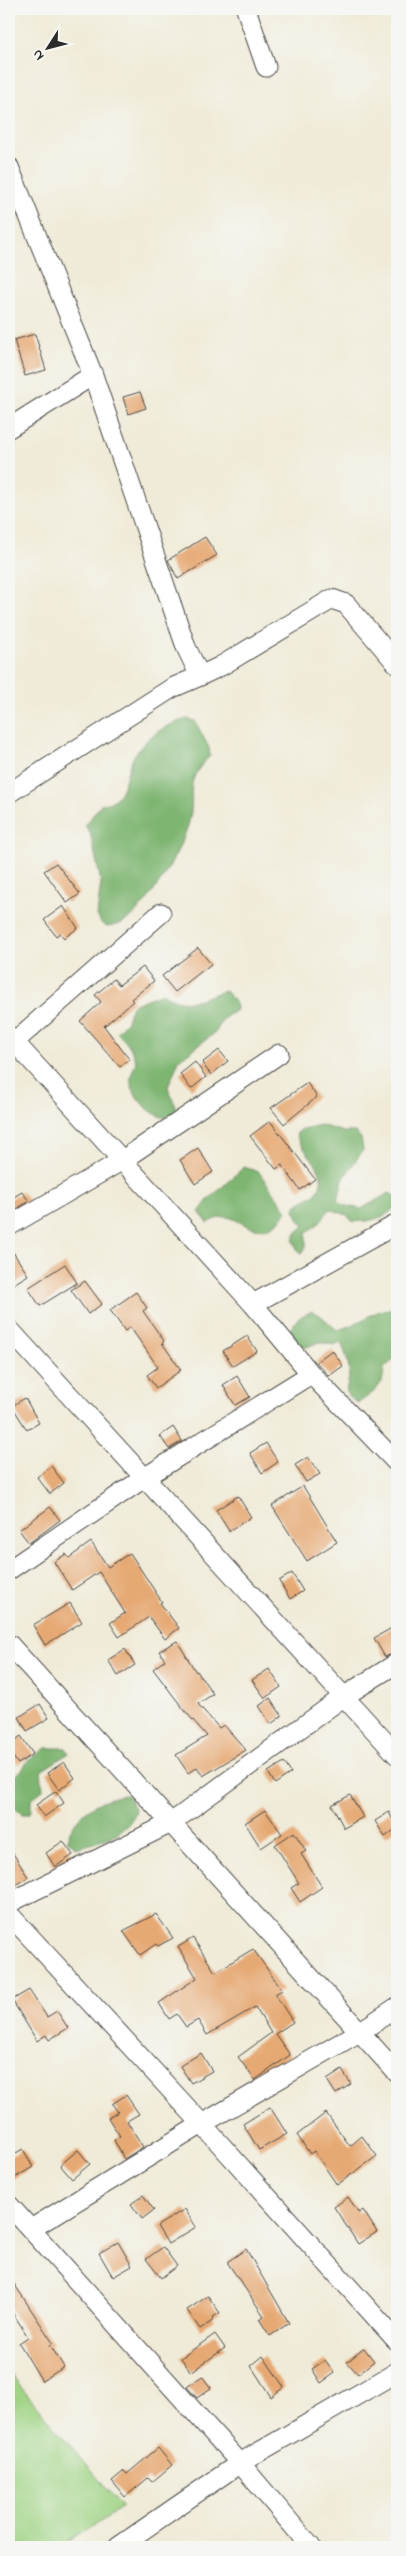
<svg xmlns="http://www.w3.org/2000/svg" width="406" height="2556" viewBox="0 0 406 2556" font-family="'Indie Flower',sans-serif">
<rect width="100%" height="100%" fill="#f6f6f2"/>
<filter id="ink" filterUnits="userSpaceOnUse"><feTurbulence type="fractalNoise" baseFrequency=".02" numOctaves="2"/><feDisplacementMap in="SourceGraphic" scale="10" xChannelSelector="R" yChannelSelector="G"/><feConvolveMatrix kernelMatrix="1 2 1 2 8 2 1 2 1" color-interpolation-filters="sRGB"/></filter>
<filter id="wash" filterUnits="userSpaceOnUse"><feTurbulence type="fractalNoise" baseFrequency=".0096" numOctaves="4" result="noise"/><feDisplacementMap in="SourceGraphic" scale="20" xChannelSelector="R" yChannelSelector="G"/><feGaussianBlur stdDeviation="1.12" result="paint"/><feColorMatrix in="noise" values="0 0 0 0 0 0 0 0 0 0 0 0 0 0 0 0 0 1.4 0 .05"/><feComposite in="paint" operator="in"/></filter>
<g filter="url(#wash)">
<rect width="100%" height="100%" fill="#f0ebd8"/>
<polygon fill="#9ed383" stroke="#647f57" points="9,2373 122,2507 60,2547 9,2547"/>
<g fill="#7eb571" stroke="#54704e">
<path d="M187 719 195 721 209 748 210 756C181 784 197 791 189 822 182 849 147 911 122 923 117 925 112 926 107 927L101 923 97 915 101 882 90 832 85 826 101 804C128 803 123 770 136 753 149 735 165 725 187 719Z"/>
<path d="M225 991 235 1002 236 1010 223 1019 216 1032 179 1060 168 1087 176 1108 174 1115 166 1118C151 1116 128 1094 131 1076 132 1071 135 1066 136 1061L130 1047 117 1032 127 1021 132 1005 162 993C188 1010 199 997 225 991Z"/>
<path d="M321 1125 343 1132H355L361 1138 363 1150 343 1179 338 1200 343 1205 361 1209 389 1193 396 1196C402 1215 366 1224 352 1221L347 1215 330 1209 318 1224 306 1233V1247L302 1253 298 1251 293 1240 296 1233 304 1226 299 1220 294 1209C299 1200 312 1199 318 1190 331 1171 302 1153 296 1134L302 1129Z"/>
<path d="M244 1167 259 1172 287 1211C278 1225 266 1233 248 1226 240 1223 232 1216 223 1217 218 1217 212 1221 208 1223L199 1212 208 1200Z"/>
<path d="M397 1308V1357L384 1368C384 1387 373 1393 358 1403 338 1394 351 1385 349 1369 348 1360 345 1352 341 1343L334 1345 319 1342 299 1350 291 1338 290 1330 298 1318 312 1311 320 1315 337 1330C362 1325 370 1309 397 1308Z"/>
<polygon points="46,1748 66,1748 69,1753 41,1771 43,1790 31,1799 31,1811 29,1814 21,1814 9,1802 9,1780 21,1771 28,1761"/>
<path d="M127 1795 136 1810C129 1835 98 1842 76 1848L67 1839C74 1815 101 1796 127 1795Z"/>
</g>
<g id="blocks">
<g fill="#e6a973">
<polygon points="35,334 46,370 25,376 14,340"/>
<polygon points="140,392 146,408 128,414 123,397"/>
<polygon points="205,537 217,555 178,579 168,560"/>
<polygon points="56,863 80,894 67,903 44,871"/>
<polygon points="63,906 78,928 64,938 60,933 56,936 44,920"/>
<polygon points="198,948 211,964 175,992 162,976"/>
<polygon points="143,967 154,981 131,999 133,1001 104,1026 129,1059 120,1067 80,1021 101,1002 95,995 114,979 119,985"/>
<polygon points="219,1050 228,1061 211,1075 202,1063"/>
<polygon points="195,1062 206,1077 191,1089 180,1074"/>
<polygon points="307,1083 317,1097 284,1124 271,1108"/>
<polygon points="270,1121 315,1179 300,1190 282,1165 276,1169 250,1136"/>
<polygon points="198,1148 213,1172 195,1184 180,1160"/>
<polygon points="22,1192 29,1201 15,1210 9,1200"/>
<polygon points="9,1246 28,1275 9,1287"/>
<polygon points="65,1264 77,1283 40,1306 28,1288"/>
<polygon points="85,1281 102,1304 88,1314 71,1290"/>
<polygon points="136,1292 147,1308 143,1311 164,1341 162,1343 181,1370 156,1388 147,1375 158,1367 130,1327 125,1331 110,1310"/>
<polygon points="247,1336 257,1351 233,1366 223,1351"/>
<polygon points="332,1350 343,1366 329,1376 316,1362"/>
<polygon points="237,1376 250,1397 235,1405 223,1385"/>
<polygon points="25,1398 39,1423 27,1430 12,1406"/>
<polygon points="173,1427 182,1441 169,1449 160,1436"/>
<polygon points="266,1443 278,1462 262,1473 250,1453"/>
<polygon points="308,1457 320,1474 306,1482 295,1465"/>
<polygon points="51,1466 64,1483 50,1494 37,1477"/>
<polygon points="303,1486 337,1542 307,1561 272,1506"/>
<polygon points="238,1496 251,1517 229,1531 216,1510"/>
<polygon points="50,1507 60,1520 29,1543 19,1530"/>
<polygon points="91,1542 108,1567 130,1553 162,1602 160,1603 179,1628 165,1639 149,1617 119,1637 110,1623 125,1613 99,1572 72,1590 54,1562 66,1554 69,1558"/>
<polygon points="292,1573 303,1591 290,1599 279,1581"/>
<polygon points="70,1603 82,1622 45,1645 33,1625"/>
<polygon points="397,1625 397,1652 385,1657 374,1638"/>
<polygon points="177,1641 196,1672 197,1671 213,1694 198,1704 219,1728 224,1725 246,1750 203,1776 197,1767 188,1773 176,1755 207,1736 185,1711 153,1669 165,1660 159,1651"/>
<polygon points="125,1649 135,1665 118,1676 108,1660"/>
<polygon points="269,1669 281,1687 265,1698 252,1680"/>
<polygon points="270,1698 282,1716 271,1724 259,1706"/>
<polygon points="40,1704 49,1718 27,1731 19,1717"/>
<polygon points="21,1736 33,1754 18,1764 9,1751 9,1745"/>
<polygon points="64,1762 75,1778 59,1790 47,1773"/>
<polygon points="284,1762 291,1773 275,1784 268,1772"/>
<polygon points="56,1791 64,1803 44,1817 36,1805"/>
<polygon points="350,1795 363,1817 344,1828 332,1805"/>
<polygon points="265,1810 282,1834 261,1848 245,1823"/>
<polygon points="389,1812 397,1828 385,1837 375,1821"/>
<polygon points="294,1832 306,1851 301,1854 322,1887 300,1902 291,1888 299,1883 275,1845"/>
<polygon points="63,1841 73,1855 55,1867 46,1853"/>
<polygon points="9,1847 28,1877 9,1889"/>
<polygon points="156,1914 173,1938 158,1946 156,1944 140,1955 123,1931"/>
<polygon points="193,1938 215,1972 253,1949 282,1990 275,1994 293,2022 275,2034 290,2055 255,2080 238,2057 271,2033 255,2007 207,2035 198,2020 186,2027 177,2014 169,2019 159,2003 197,1978 178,1947"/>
<polygon points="29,1990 47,2017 57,2011 68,2028 49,2040 46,2035 37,2041 12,2000"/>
<polygon points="201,2053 212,2071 191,2083 180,2066"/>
<polygon points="342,2070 351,2084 336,2094 327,2080"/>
<polygon points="126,2095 139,2114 127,2121 143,2147 124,2159 114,2140 120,2136 108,2118 118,2112 112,2104"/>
<polygon points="270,2107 287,2134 259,2150 243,2124"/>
<polygon points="326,2113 350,2146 362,2136 377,2156 337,2185 314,2151 310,2154 297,2135"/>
<polygon points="23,2149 33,2167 9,2181 9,2157"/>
<polygon points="78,2150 90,2164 72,2179 60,2165"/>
<polygon points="143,2195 154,2210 142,2219 131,2204"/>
<polygon points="348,2197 359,2213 363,2210 377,2232 358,2244 334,2207"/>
<polygon points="185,2209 196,2227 168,2244 157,2226"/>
<polygon points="118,2242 132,2266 113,2277 99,2253"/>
<polygon points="163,2247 177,2266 161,2278 146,2259"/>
<polygon points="246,2249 289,2323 270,2336 259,2319 264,2316 227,2262"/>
<polygon points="9,2276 53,2343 50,2345 64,2367 42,2381 19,2343 28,2337 9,2307"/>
<polygon points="208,2296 220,2313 213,2317 214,2320 200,2329 187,2310"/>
<polygon points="215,2334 225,2348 191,2372 181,2358"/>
<polygon points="364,2348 374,2361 358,2374 347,2362"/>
<polygon points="263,2356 284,2387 271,2397 251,2366"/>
<polygon points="325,2360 335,2373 321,2383 312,2369"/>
<polygon points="202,2376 211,2388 197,2398 187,2387"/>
<polygon points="158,2448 172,2465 152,2482 148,2478 125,2497 112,2481 124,2471 127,2474"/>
</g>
</g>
</g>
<g filter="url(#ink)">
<use href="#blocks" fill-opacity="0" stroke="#494845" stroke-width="1"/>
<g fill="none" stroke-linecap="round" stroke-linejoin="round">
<defs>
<g id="street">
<polyline points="246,9 266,67"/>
<polyline points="9,167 93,375 186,647 200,676 221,666 332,599 346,604 397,664"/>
<polyline points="9,428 93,375"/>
<polyline points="9,793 172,688 200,676"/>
<polyline points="9,1036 253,1304 311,1374 397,1463"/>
<polyline points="14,1042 161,913"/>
<polyline points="9,1226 121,1161 279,1054"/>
<polyline points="253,1304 397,1224"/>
<polyline points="9,1329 397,1755"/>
<polyline points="9,1570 144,1478 311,1374"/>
<polyline points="9,1644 397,2073"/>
<polyline points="9,1903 171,1823 343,1697 397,1663"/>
<polyline points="9,1914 202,2124 397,2341"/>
<polyline points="9,2205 240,2463 311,2547"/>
<polyline points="31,2229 202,2124 361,2031 397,2007"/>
<polyline points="118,2547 240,2463 397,2372"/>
</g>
</defs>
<use href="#street" stroke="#494845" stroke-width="21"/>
<use href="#street" stroke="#fff" stroke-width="19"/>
</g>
</g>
<rect width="406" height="2556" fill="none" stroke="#f6f6f2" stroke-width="30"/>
<g transform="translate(48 48) rotate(234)" stroke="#f6f6f2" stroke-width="4" paint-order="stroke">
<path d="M0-4L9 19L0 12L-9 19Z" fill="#2b2b2b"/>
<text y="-8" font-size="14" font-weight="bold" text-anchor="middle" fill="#2b2b2b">N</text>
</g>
</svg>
